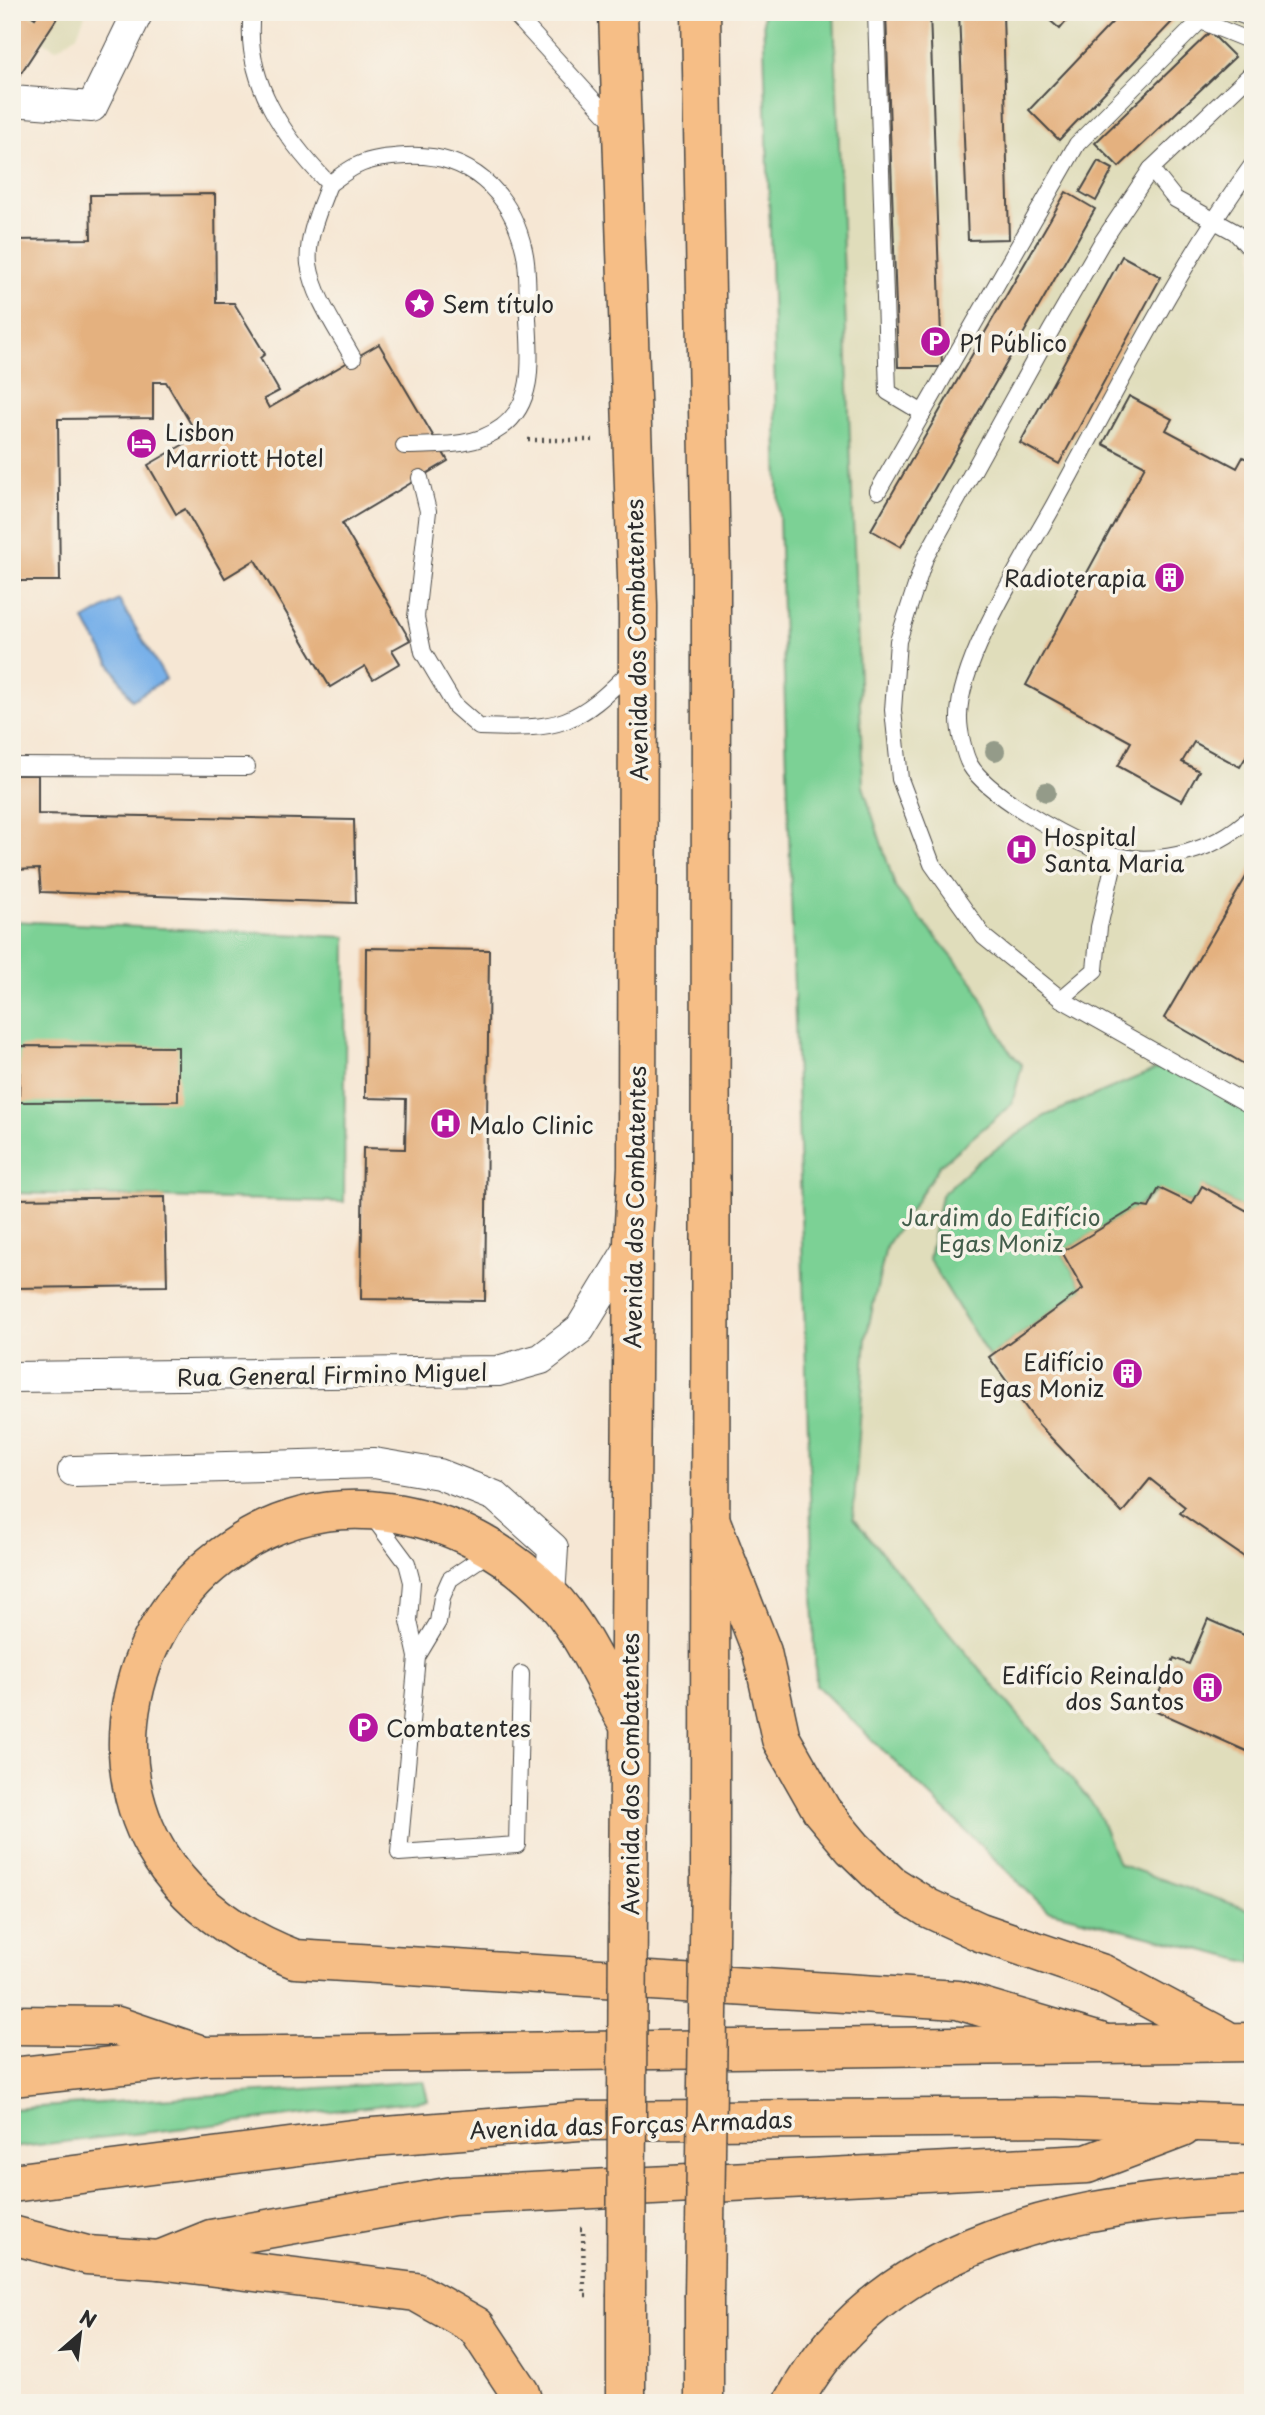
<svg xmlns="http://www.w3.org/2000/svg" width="1265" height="2415" viewBox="0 0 1265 2415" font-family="'Playpen Sans',sans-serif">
<rect width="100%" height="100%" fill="#f7f3e8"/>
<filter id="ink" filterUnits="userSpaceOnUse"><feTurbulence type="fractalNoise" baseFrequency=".0143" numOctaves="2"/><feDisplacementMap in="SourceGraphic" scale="14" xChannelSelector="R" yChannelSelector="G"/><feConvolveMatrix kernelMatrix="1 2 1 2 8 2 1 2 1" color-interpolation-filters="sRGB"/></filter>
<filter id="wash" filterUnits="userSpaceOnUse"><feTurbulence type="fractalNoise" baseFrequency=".00686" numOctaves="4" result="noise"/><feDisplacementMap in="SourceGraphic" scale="28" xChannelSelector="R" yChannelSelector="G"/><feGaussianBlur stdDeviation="1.57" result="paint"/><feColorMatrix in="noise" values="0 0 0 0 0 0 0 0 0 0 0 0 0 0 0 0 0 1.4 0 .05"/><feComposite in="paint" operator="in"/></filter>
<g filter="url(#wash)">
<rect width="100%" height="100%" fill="#f6e7d4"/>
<g fill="#e0ddbb">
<polygon points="12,12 86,12 77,35 56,49 42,41 15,82 12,80"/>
<polygon points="763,12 1253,12 1253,1963 1047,1910 816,1685"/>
</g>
<g fill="#7bd195" stroke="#537e60" stroke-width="2">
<polygon points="763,12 834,12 863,786 896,889 974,983 1007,1048 1022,1065 1012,1104 940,1165 886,1247 866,1338 853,1518 1096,1808 1118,1864 1253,1911 1253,1963 1047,1910 816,1685"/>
<polygon points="12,921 346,937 344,1202 12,1193"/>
<polygon points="1173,1062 1253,1110 1253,1214 1203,1186 1192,1204 1159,1189 1138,1206 1062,1252 1083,1289 989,1357 929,1259 941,1195 980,1160 1045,1116"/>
<polygon points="423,2081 428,2100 12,2148 12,2109"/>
</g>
<polygon fill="#79b1e9" stroke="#526e8a" stroke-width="2" points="119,600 166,679 132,700 84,620"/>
<g id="blocks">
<g fill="#e4b17f">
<polygon points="12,12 26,12 35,18 39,12 61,12 15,82 12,80"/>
<polygon points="886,12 930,12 942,367 898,367"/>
<polygon points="959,12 1003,12 1009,239 968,240"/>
<polygon points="1040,12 1074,12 1060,29"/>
<polygon points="1122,12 1164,12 1173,21 1059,140 1029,110"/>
<polygon points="1210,32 1235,57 1119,167 1095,143"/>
<polygon points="1098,161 1113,169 1096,201 1080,192"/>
<polygon points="1066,192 1095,209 901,547 871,530"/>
<polygon points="215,194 216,303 234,303 265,354 260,358 279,391 264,399 269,408 379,344 448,461 342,524 410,640 392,650 400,663 373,679 365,666 330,687 255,560 225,578 185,509 176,514 148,465 198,436 166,382 153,382 153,418 58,419 60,581 12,581 12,240 91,239 90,195"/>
<polygon points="1122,256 1161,277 1059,464 1020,443"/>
<polygon points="1129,396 1172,419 1166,430 1237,468 1243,457 1253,462 1253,745 1240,767 1194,742 1182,762 1199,771 1182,801 1118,766 1131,742 1026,685 1145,466 1103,444"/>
<polygon points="12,775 38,775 38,814 354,820 356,903 41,892 39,869 12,870"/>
<polygon points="1253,865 1253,1069 1164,1018"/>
<polygon points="366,948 489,950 485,1301 361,1299 363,1148 405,1149 406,1099 365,1098"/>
<polygon points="20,1046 178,1047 178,1101 19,1102"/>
<polygon points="1202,1186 1253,1214 1253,1563 1180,1513 1185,1507 1150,1479 1122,1513 1038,1424 989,1357 1083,1289 1062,1252 1138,1206 1149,1208 1159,1188 1192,1204"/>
<polygon points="165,1197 167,1286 12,1288 12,1199"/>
<polygon points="1208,1619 1253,1639 1253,1754 1152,1709 1174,1658 1189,1664"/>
</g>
</g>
</g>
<g filter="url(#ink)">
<use href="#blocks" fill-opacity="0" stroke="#494744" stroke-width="2"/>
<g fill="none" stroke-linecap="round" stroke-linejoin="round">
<defs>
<g id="service">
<path d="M252 12C243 80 284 138 329 184 320 208 306 238 309 264 314 297 337 329 353 358"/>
<polyline points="513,12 615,124"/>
<polyline points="876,12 888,392 923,413"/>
<polyline points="1233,12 1253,19"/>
<polyline points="1201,21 1253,42"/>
<polyline points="1253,72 1151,169 1102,242 1050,332 925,558 898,641 893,710 900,779 932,864 984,937 1061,999 1253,1107"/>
<path d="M1253 164C1176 270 1118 388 1055 503 1027 554 957 663 959 719 959 730 964 755 970 765 988 795 1060 834 1092 848 1144 871 1212 855 1253 815"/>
<polyline points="1151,169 1175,199 1235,232 1253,252"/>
<path d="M329 184C338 178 346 171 356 166 372 158 390 157 407 156 468 153 511 191 524 250 529 271 527 297 528 319 530 357 536 402 502 427 474 448 437 445 404 446"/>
<path d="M420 478 428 511 416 617 423 652 455 706 479 727C560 730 576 727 634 667"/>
<polyline points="878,491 1077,144 1209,12"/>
<polyline points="12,766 247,767"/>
<polyline points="1061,999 1095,970 1099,927 1115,858"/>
<polyline points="372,1516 407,1563 412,1582 409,1621 417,1657 399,1853 517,1845 521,1674"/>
<polyline points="417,1657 438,1622 442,1597 450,1579 493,1550"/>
</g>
<g id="minor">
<polyline points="12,101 92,107 138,12"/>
<polyline points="12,1377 498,1371 541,1359 580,1329 633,1242"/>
<polyline points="73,1471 374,1463 439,1474 495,1496 553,1548 550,1596"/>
</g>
<g id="primary">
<polyline points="618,12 638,606 637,1167 633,1242 628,1905"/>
<polyline points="701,12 711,576 710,1871"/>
<polyline points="626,2297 626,2403"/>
<polyline points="704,2297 704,2403"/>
</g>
<g id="trunk">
<polyline points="710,1519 762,1652 781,1739 822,1811 853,1848 890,1884 928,1908 980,1932 1103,1974 1223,2038"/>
<path d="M629 1725C605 1685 582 1628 549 1595 506 1551 450 1520 388 1512 330 1504 277 1517 229 1551 129 1619 93 1766 168 1868 200 1911 245 1940 295 1959L958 2000 1100 2042"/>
<polyline points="12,2025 117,2026 196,2053"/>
<polyline points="12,2077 205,2056 1253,2042"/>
<polyline points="12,2183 360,2138 579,2121 1055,2117 1253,2124"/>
<polyline points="12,2235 87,2255 159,2260 416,2292 476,2326 520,2393 523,2403"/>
<polyline points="159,2260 211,2239 453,2196 1087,2164 1182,2128"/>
<path d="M793 2403C881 2238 1082 2200 1253 2195"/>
</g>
</defs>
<use href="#service" stroke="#494744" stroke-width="18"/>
<use href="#minor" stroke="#494744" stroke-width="32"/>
<use href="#primary" stroke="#494744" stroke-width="41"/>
<use href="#trunk" stroke="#494744" stroke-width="41"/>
<g stroke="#494744" stroke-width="4.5" stroke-dasharray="2 5" stroke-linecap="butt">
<polyline points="528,440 596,440"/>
<polyline points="580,2229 583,2229 584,2295 589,2295"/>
</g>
<use href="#service" stroke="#fff" stroke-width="16"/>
<use href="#minor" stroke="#fff" stroke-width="30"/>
<use href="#primary" stroke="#f6be86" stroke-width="38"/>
<use href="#trunk" stroke="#f6be86" stroke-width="38"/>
<defs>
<g id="primary-bridge">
<polyline points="626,2297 628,1905"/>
<polyline points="704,2297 710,1871"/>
</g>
</defs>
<use href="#primary-bridge" stroke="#494744" stroke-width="41" stroke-linecap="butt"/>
<use href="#primary-bridge" stroke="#f6be86" stroke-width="38"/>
</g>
<g fill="#949b89">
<circle cx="995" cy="751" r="10"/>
<circle cx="1046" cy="792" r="10"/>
</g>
</g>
<defs>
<symbol id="sight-disc" viewBox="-11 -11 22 22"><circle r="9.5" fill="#b5179e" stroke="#f7f3e8"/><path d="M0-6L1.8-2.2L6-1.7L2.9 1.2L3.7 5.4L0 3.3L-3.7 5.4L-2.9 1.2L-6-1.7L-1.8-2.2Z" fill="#fff"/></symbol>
<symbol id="parking-disc" viewBox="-11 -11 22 22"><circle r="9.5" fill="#b5179e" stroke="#f7f3e8"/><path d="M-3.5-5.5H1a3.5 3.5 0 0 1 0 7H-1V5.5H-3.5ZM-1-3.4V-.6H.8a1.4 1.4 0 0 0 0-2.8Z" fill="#fff"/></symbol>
<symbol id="hotel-disc" viewBox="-11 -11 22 22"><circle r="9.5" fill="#b5179e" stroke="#f7f3e8"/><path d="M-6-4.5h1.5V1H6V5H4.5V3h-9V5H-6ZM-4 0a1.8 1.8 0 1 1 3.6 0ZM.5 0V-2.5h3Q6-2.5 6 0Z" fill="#fff"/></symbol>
<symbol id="building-disc" viewBox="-11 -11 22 22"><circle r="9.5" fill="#b5179e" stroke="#f7f3e8"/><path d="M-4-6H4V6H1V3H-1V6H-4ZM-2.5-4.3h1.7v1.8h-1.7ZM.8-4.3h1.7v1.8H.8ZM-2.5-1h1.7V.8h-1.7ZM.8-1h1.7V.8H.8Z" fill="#fff"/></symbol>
<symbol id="hospital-disc" viewBox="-11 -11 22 22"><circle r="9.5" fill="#b5179e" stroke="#f7f3e8"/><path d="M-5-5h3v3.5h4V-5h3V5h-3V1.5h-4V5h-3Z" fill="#fff"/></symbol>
</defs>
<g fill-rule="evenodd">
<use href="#sight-disc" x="402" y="286" width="35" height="35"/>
<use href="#parking-disc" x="918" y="324" width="35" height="35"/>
<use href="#hotel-disc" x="124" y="426" width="35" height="35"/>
<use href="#building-disc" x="1152" y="560" width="35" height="35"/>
<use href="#hospital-disc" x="1004" y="832" width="35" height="35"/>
<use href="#hospital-disc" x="428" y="1106" width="35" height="35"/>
<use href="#building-disc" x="1110" y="1356" width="35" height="35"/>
<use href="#building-disc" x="1190" y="1670" width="35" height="35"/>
<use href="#parking-disc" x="346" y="1710" width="35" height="35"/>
</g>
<g text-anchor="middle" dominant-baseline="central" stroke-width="7" stroke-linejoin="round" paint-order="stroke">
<g font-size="23" fill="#2b2b2b" stroke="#f7f3e8" text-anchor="start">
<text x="442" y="303">Sem título</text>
<text x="959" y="342">P1 Público</text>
<text x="165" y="431">Lisbon<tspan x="165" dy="26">Marriott Hotel</tspan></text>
<text x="1146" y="577" text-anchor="end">Radioterapia</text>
<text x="1044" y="836">Hospital<tspan x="1044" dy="26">Santa Maria</tspan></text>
<text x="469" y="1124">Malo Clinic</text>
<text x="1104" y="1361" text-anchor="end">Edifício<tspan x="1104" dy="26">Egas Moniz</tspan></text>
<text x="1184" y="1674" text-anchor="end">Edifício Reinaldo<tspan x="1184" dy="26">dos Santos</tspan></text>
<text x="386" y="1727">Combatentes</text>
</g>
<g font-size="23" fill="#2b2b2b" stroke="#f7f3e8">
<text transform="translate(636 640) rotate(-91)">Avenida dos Combatentes</text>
<text transform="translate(634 1207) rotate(-89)">Avenida dos Combatentes</text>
<text transform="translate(332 1374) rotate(-1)">Rua General Firmino Miguel</text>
<text transform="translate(629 1774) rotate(-90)">Avenida dos Combatentes</text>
<text transform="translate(631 2124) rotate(-2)">Avenida das Forças Armadas</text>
</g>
<g font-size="23" fill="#435d4b" stroke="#f7f3e8">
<text x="1001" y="1216">Jardim do Edifício<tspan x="1001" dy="26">Egas Moniz</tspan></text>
</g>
</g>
<rect width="1265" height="2415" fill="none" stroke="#f7f3e8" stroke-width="42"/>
<g transform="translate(80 2334) rotate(28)" stroke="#f7f3e8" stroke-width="5" paint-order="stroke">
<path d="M0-5L12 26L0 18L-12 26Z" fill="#2b2b2b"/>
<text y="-10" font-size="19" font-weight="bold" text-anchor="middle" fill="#2b2b2b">N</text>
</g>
</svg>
